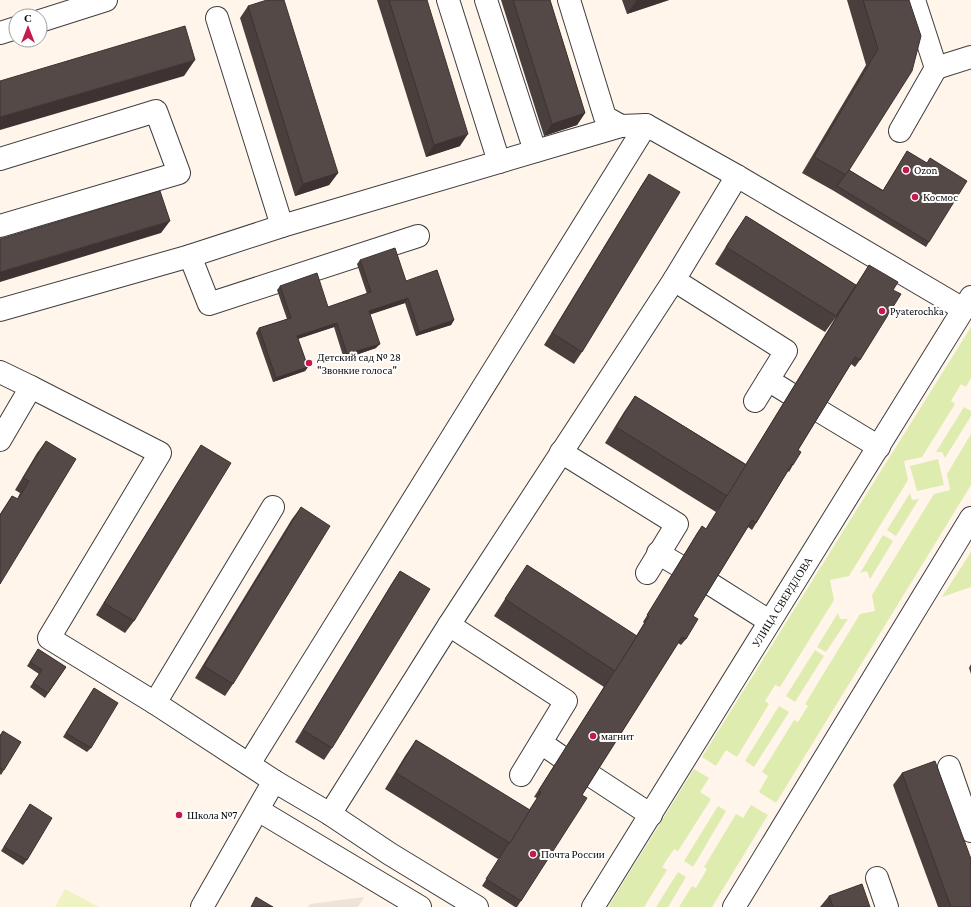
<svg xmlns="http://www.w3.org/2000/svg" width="971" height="907" viewBox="0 0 971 907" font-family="'Crimson Pro',serif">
<rect width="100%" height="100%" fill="#fff5ea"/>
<g fill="#dfecb0">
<polygon points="971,327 971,378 966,387 961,384 951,401 955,404 922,457 904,461 908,480 849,576 830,580 834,600 780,687 775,685 765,701 769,704 737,757 726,750 716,766 702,757"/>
<polygon points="964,407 971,411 971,416 945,458 942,452 936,452"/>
<polygon points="971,434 971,485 776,803 759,792 768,776 762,772 794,720 798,722 808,706 805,704 860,614 875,611 872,595 934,494 950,490 947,474"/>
<polygon points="938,459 944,485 917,491 910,466"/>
<polygon points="910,493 912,500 919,499 896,536 887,530"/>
<polygon points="883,535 893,541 870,579 867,571 860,573"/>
<polygon points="971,552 971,587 942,597"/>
<polygon points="838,613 840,619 848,619 826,652 817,647"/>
<polygon points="815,650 824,656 795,702 786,696"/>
<polygon points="779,706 789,712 754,767 745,761"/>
<polygon points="694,769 709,778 700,792 711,799 678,851 674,849 662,867 667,870 644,907 608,907"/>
<polygon points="751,805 768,815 712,907 679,907 692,886 696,888 707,869 704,867 736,814 743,818"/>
<polygon points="718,806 726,811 693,867 684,861"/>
<polygon points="678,872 686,877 668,907 656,907"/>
</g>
<polygon fill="#eff3c3" points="65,889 99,907 55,907"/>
<polygon fill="#efe3d9" points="364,897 358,907 308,907 310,904"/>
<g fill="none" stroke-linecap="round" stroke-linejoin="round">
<defs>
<g id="minor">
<polyline points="448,0 499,162"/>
<polyline points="486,0 535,151"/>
<polyline points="569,0 605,117 621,126 646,125 737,176 963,309"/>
<polyline points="914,0 936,68 971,57"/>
<polyline points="217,18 282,226"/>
<polyline points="40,21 106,0"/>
<polyline points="0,33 16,28"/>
<polyline points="900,131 936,68"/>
<polyline points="0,159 156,111 179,173 0,226"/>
<polyline points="190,256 209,304 418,236"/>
<polyline points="674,280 786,351 755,401"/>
<polyline points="0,310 190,256 282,226 621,126"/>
<polyline points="0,372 31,387 0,440"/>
<polyline points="768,380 789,393"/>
<polyline points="31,387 160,453 49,638 155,703 274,781 330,814 390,854 477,907"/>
<polyline points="821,412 879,447"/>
<polyline points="561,452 677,524 647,573"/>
<polyline points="658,553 678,565"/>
<polyline points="712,585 769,621"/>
<polyline points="449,625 566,701 521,775"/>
<polyline points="155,703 273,507"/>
<polyline points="541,743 560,756"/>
<polyline points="249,764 646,125"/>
<polyline points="949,767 971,831"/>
<polyline points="593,777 651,815"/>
<polyline points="258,810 420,907"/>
<polyline points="330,814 449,625 674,280 737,176"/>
<polyline points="877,878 887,907"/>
<polyline points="202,907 274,781"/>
<path id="s1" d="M593 907 971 297"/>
<polyline points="734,907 971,518"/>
</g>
</defs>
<use href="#minor" stroke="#3e3e3e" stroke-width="24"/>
<use href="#minor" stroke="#fff" stroke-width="22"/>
</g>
<g fill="#493f3d">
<polygon points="377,0 427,0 460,146 426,157"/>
<polygon points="501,0 550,0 585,113 577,125 544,136"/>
<polygon points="622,0 669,0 627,14"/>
<polygon points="847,0 909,0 849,170 883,190 907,151 929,242 926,247 834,191 802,173 866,65"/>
<polygon points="248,6 338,173 329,185 295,196 240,18"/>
<polygon points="649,174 582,352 574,364 544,345 641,186"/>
<polygon points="746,216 856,285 869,265 893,290 860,360 855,367 851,364 798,450 793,465 789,472 788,471 752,530 748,527 693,616 686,639 681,645 678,643 582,795 521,901 517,907 515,907 482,886 500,857 498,859 385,789 405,756 416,740 529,810 537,798 534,797 605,685 604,687 494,616 527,565 636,636 644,623 643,622 697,533 702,526 706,529 720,506 716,512 605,443 624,412 635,396 746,464 836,317 825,332 715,264 735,232"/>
<polygon points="360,260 406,281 454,320 451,325 416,336 405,303 370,314 376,348 344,359 334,327 298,339 308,367 305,371 273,382 256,333 259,328 287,319 277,290 280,286 328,307 367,294 357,264"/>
<polygon points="46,441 0,584 0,514 12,496 17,499 20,493 15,490 37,453"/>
<polygon points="201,445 134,621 125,633 96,615 193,457"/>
<polygon points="301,507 233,684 225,696 195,678 292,519"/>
<polygon points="400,571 332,748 324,760 295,742 392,583"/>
<polygon points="38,649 66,667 45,698 30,687 39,674 27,666"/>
<polygon points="971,664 971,674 969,668"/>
<polygon points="94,688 91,748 87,752 63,737"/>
<polygon points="3,731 4,770 1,775 0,774 0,735"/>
<polygon points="902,773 971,907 938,907 893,785"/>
<polygon points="30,804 27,860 23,865 1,851"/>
<polygon points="829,896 870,907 820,907"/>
</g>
<g fill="#3c3332">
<polygon points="637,0 669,0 627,14"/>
<polygon points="195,60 184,76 0,130 0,117"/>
<polygon points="585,113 577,125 544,136 552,124"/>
<polygon points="468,134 460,146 426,157 434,145"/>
<polygon points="338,173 329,185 295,196 303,184"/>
<polygon points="170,221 161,233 0,282 0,272"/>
<polygon points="408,298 405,303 366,316 369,311"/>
<polygon points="454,320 451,325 416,336 419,332"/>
<polygon points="337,323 334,327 294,340 297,336"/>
<polygon points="380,344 376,348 344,359 347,354"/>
<polygon points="308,367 305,371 273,382 276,378"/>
</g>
<g fill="#554947" stroke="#3c3332">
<polygon points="267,0 284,0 338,173 303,184 248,6"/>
<polygon points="389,0 427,0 468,134 434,145"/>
<polygon points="513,0 550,0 585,113 552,124"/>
<polygon points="863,0 909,0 921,36 912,71 846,175 814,157 878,49"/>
<polygon points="185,26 195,60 0,117 0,81"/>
<polygon points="907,151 927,163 930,158 967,181 929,242 837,186 849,170 883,191"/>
<polygon points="649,174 680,192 582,352 552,333"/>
<polygon points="160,191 170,221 0,272 0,239"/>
<polygon points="746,216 856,285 836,316 726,247"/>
<polygon points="395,248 406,281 437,270 454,320 419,332 408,298 369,311 380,344 347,354 337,323 297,336 308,367 276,378 259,328 291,318 280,286 317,273 328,307 371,292 360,260"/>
<polygon points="869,265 898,282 893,290 901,294 860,360 855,357 798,450 801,452 793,465 792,464 756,523 752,520 693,616 698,619 686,639 682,637 582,795 587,798 521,901 486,879 541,792 539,790 610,678 637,636 649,616 647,615 702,526 706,529"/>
<polygon points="635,396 746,465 727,496 616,427"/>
<polygon points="46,441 76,459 0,584 0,515 12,496 18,499 29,481 23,478"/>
<polygon points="201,445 231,463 134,621 104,603"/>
<polygon points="301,507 330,526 233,684 204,666"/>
<polygon points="527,565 637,636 615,671 505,599"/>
<polygon points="400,571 430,589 332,748 303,730"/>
<polygon points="38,649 66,667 48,693 33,683 42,670 30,662"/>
<polygon points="94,688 118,703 91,748 66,733"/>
<polygon points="3,731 21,742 4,770 0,768 0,736"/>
<polygon points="416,740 530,810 510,843 396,773"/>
<polygon points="935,761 971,859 971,907 951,907 902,773"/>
<polygon points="30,804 52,818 27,860 4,847"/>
<polygon points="862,884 870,907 833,907 829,896"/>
<polygon points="256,897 273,907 251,907"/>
</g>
<g fill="#c5194f" stroke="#fff" stroke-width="1.5">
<circle cx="906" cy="170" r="4"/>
<circle cx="915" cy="197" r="4"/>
<circle cx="882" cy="311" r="4"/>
<circle cx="309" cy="363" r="4"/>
<circle cx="593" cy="736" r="4"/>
<circle cx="179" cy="815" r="4"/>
<circle cx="533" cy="854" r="4"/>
</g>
<g text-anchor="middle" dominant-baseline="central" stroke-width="4" stroke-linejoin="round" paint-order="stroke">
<g font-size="11" fill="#0b0b0b" stroke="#fff" text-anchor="start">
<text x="914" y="170">Ozon</text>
<text x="923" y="197">Космос</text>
<text x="890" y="311">Pyaterochka</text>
<text x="317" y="357">Детский сад № 28<tspan x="317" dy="13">"Звонкие голоса"</tspan></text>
<text x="601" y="736">магнит</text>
<text x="187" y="815">Школа №7</text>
<text x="541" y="854">Почта России</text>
</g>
<g font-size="11" fill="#0b0b0b" stroke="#fff">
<text stroke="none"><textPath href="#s1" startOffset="359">УЛИЦА СВЕРДЛОВА</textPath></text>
</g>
</g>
<g transform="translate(28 28)"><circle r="19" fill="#ffffff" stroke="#9d9d9d"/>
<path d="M0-3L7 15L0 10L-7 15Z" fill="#c5194f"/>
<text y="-6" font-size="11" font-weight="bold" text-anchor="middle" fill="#0b0b0b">С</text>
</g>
</svg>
